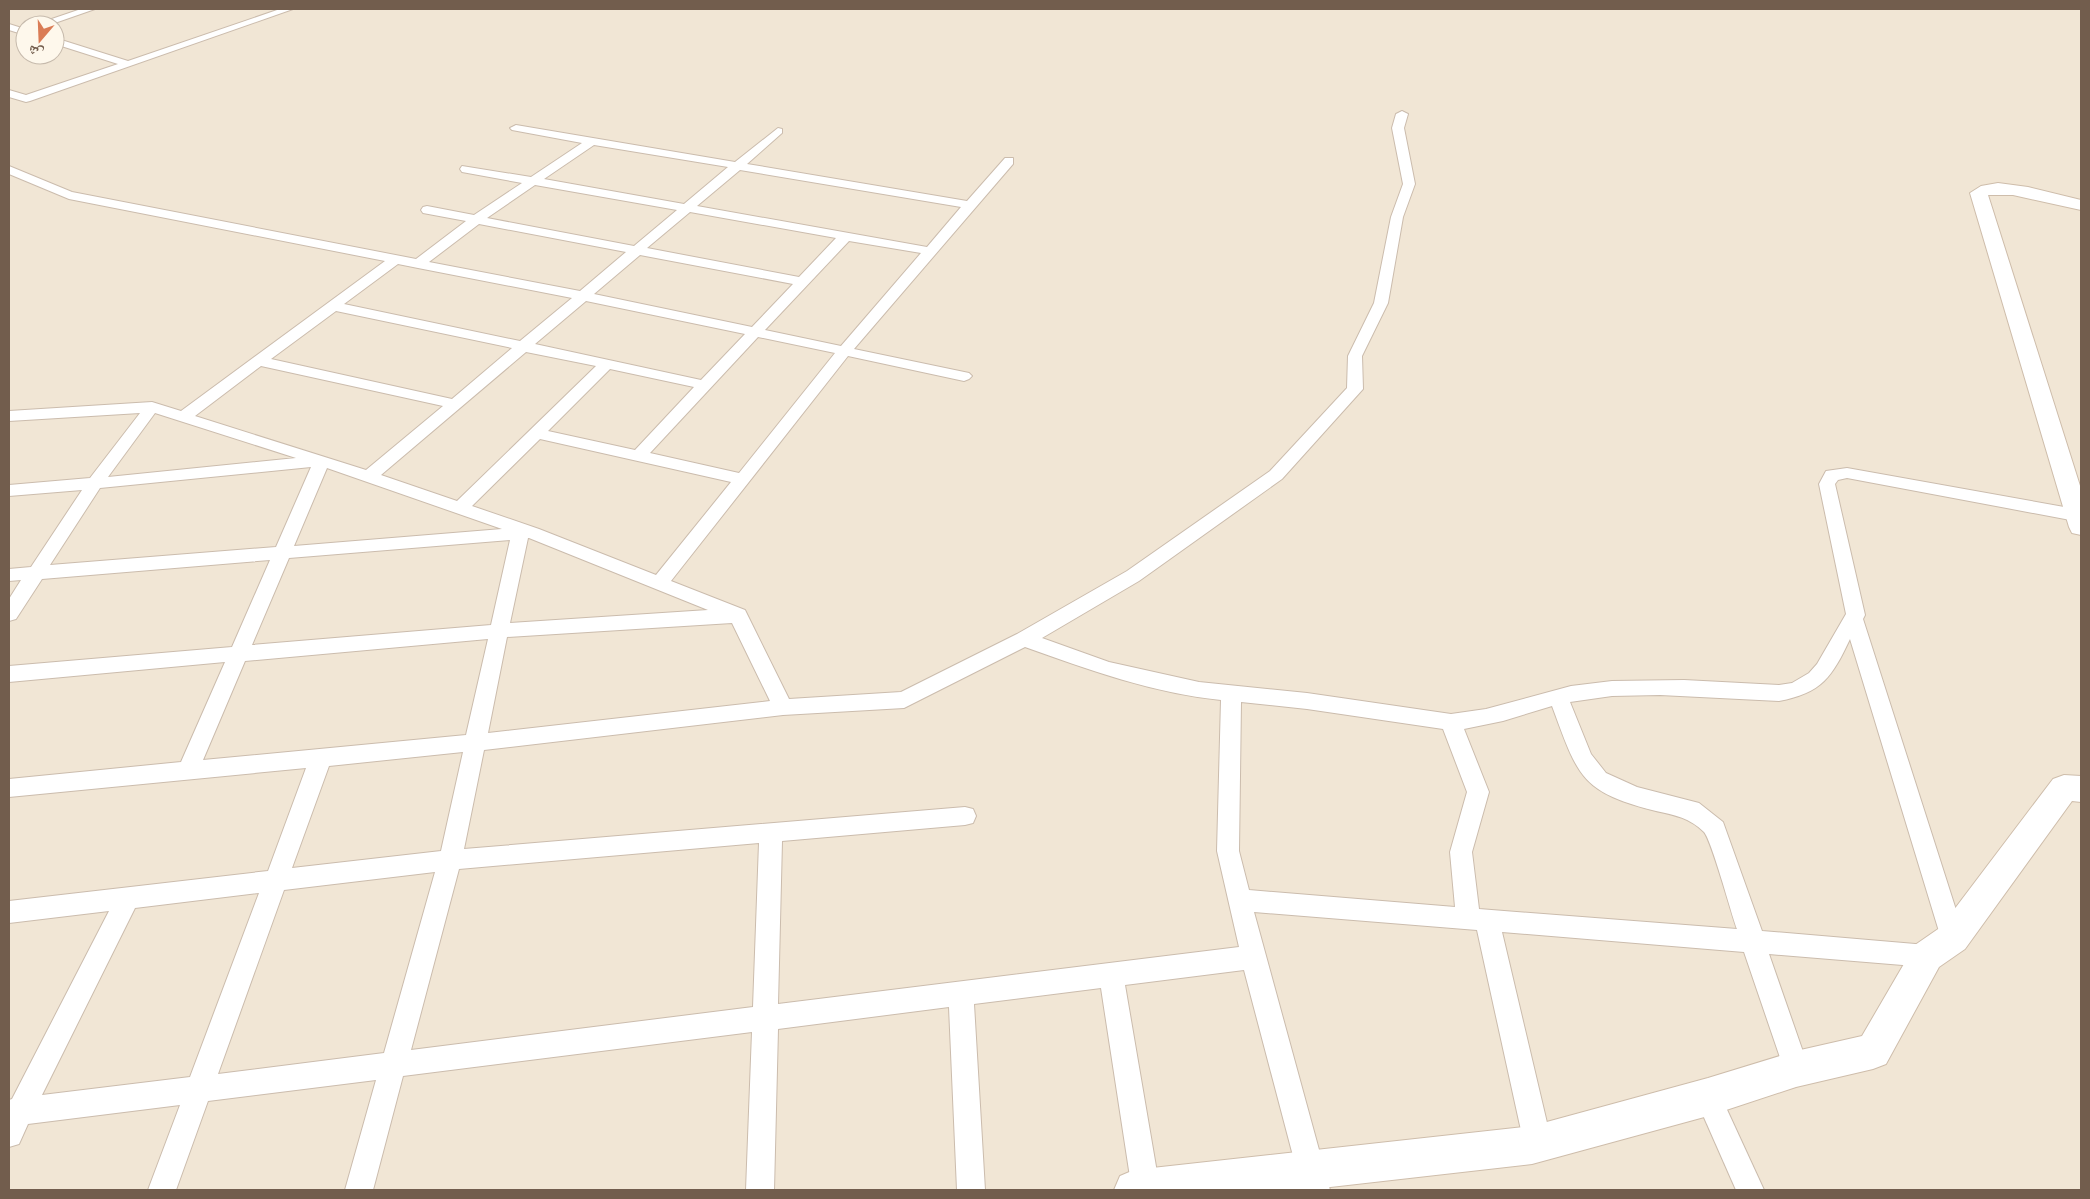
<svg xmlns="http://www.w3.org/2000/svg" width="2090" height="1199" viewBox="0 0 2090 1199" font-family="'Public Sans','Noto Naskh Arabic',sans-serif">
<rect width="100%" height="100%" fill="#faf4e6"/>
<path fill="#f1e6d5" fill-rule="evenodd" d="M9 9H2081V1190H9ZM25 25H55V55H25Z"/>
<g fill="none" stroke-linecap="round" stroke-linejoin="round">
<defs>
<g id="street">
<polygon points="81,9 95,9 49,25 34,25"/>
<polygon points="280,9 293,9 30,101 26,102 9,97 9,90 26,95 118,64 55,44 55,38 128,61"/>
<polygon points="9,24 25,29 25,35 9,30"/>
<path d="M1402 111 1408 114 1404 128 1415 184 1403 217 1388 303 1362 356 1363 389 1282 479 1139 581 1042 638 1109 662 1199 682 1307 693 1451 714 1486 709 1571 686 1612 681 1684 680 1779 685 1792 683 1809 673 1817 664 1846 614 1819 484 1826 471 1847 468 2081 510V522L1847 478 1838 480 1835 484 1865 615 1863 619 1965 938 1962 946 1953 949 1944 946 1941 938 1850 639C1832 677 1822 693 1779 701L1660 695 1612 696 1570 702 1591 754 1606 773 1637 787 1699 803 1723 822 1762 931 1927 945 1936 948 1939 956 1936 964 1927 967 1769 954 1809 1069 1805 1078 1796 1082 1787 1078 1744 952 1502 932 1552 1144 1548 1154 1538 1158 1528 1154 1524 1144 1477 930 1254 912 1330 1190H1302L1244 970 1125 985 1160 1190H1132L1101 988 974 1004 985 1190H957L949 1007 778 1029 774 1190H746L752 1032 403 1076 373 1190H345L376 1080 208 1101 176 1190H148L180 1105 28 1124 19 1144 9 1147V1100L12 1099 109 911 9 923V901L268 871 306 768 9 797V779L181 762 225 662 9 682V666L232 647 270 560 42 579 16 619 9 621V599L21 580 9 581V569L31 567 82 490 9 496V485L90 478 140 413 9 421V411L152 402 181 411 385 261 69 199 9 174V166L72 192 416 259 466 221 423 213 421 210 423 207 427 206 474 215 522 183 462 172 460 169 462 166 531 177 582 143 512 130 510 128 516 125 735 162 778 128 782 129V133L747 164 967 201 1005 158H1013V164L854 349 969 373 972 376 969 379 964 381 848 356 671 581 745 610 789 699 901 692 1017 634 1127 571 1270 471 1347 388 1348 356 1374 303 1391 217 1403 184 1392 128 1396 114ZM594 145 728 167 684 204 544 179ZM740 170 961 207 927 247 697 206ZM535 185 677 210 634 246 487 218ZM690 212 836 238 799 277 647 248ZM479 224 626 252 580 291 429 262ZM849 241 921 253 841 346 765 330ZM640 255 793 284 752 327 594 294ZM398 264 418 268 572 298 520 341 344 304ZM586 301 745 334 701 380 535 344ZM336 311 512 348 452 399 271 359ZM758 337 835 353 739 473 650 453ZM526 352 596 366 457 501 381 475ZM261 366 443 406 366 470 195 416ZM610 369 694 387 635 450 548 431ZM155 413 296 458 108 477ZM540 439 731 482 656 575 539 529 472 506ZM311 467 276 547 50 565 100 488ZM327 468 502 529 294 546ZM528 538H529L708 610 510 623ZM510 540 491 625 252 645 289 558ZM732 623 770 701 488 733 507 637ZM488 639 466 735 203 760 245 661ZM1025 647C1089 670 1153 693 1221 700L1217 851 1239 947 778 1004 782 841 965 825 973 823 976 816 973 809 965 807 464 849 484 750 783 715 904 708ZM1241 702 1307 709 1443 729 1467 792 1450 852 1455 907 1249 890 1239 851ZM1552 706C1578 776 1580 792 1656 811 1675 815 1690 818 1704 832 1712 841 1731 913 1737 929L1479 909 1472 852 1489 792 1464 729 1503 721ZM463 752 441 851 292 868 329 766ZM759 843 753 1007 411 1050 459 869ZM435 872 384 1053 218 1074 284 890ZM259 893 190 1077 42 1095 135 908Z"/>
<polygon points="1708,1084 1717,1088 1764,1190 1736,1190 1695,1097 1699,1088"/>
</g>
<g id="secondary">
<polygon points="1998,183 2028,187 2081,200 2081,210 2013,195 1988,195 2081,489 2081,535 2072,533 2069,527 1970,193 1981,186"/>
<polygon points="2064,775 2081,776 2081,802 2072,801 1965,949 1939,967 1886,1064 1873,1069 1796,1087 1708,1116 1532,1164 1304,1190 1114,1190 1120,1176 1134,1170 1532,1126 1708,1078 1796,1051 1862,1036 1915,945 1941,927 2053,779"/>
</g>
</defs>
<use href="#street" stroke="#cbbcad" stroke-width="2"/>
<use href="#secondary" stroke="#cebdab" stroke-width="2"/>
<use href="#street" fill="#fff" fill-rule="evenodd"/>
<use href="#secondary" fill="#fff" fill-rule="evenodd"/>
</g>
<rect width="2090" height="1199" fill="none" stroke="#725d4d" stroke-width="20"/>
<g transform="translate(40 40) rotate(199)"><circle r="24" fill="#fef8ec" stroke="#c6baac"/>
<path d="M0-4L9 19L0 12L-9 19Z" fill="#da7c55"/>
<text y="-8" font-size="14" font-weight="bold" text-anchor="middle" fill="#725d4d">ش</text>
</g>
</svg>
